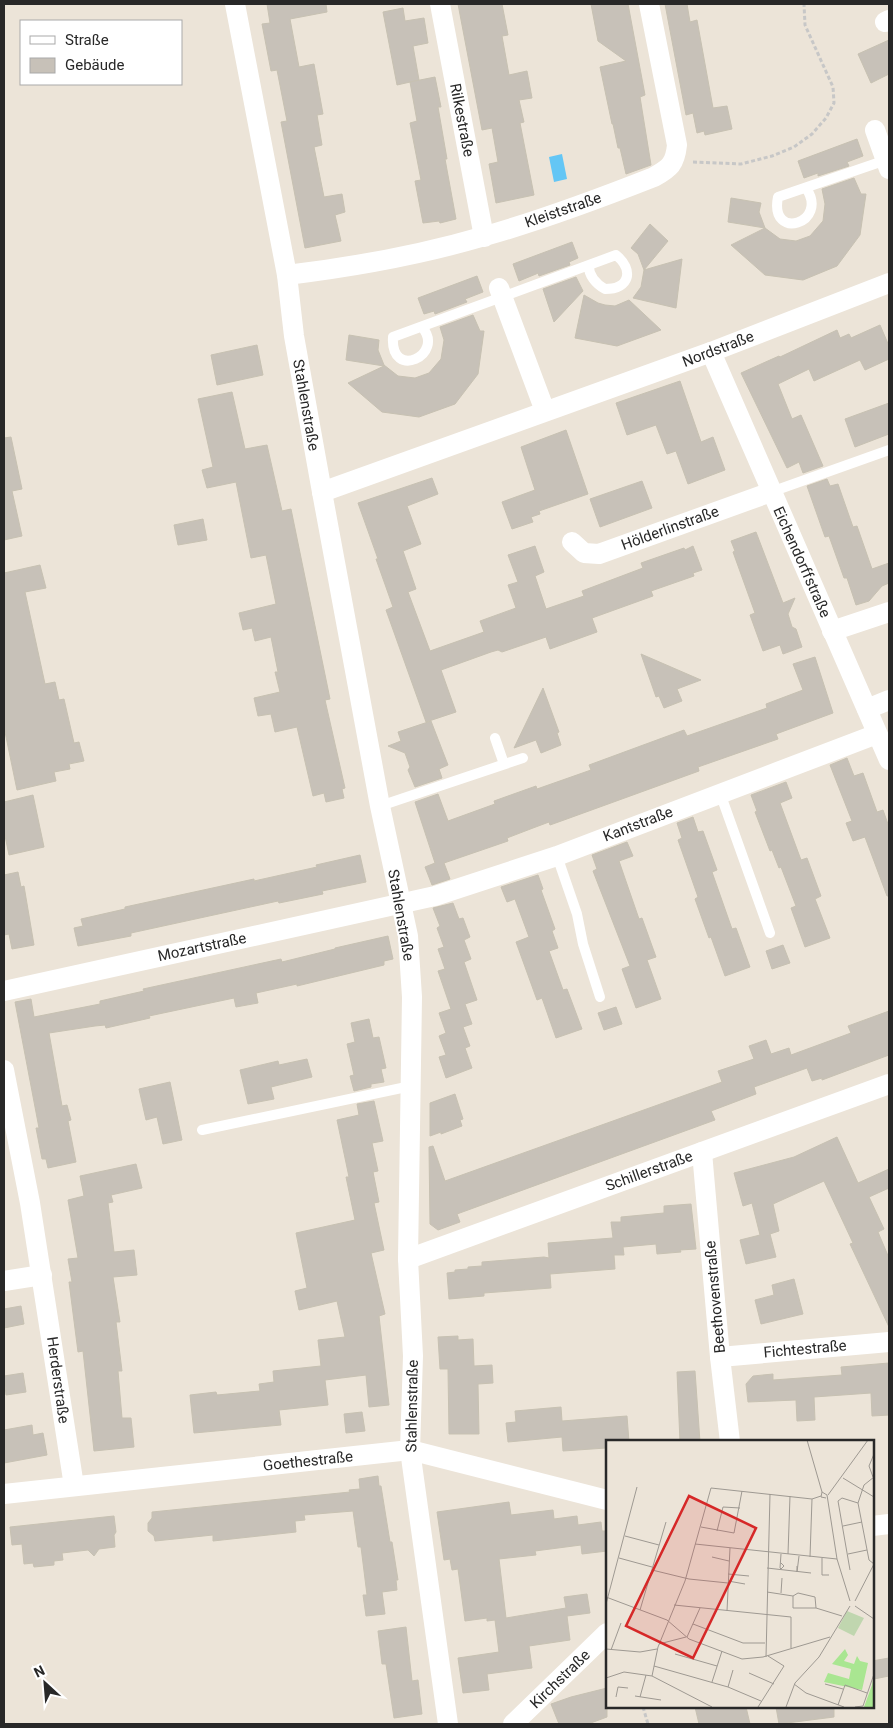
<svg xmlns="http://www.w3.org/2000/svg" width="893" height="1728" viewBox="0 0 893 1728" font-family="Roboto,sans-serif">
<rect width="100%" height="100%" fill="#ece4d8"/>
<polygon fill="#64c6f5" points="562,154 567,179 554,182 549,157"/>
<g fill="#c7c1b8" stroke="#c7c1b2">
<polygon points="267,4 326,4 327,12 290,19 299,67 314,64 323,114 317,115 322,145 314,147 324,197 342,194 345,212 335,215 341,241 305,248 281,122 287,121 277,70 271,71 262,24 270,23"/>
<polygon points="458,4 502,4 508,35 502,36 509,75 527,71 532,98 519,100 524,122 520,123 534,195 496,203 489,164 498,162 492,128 482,130"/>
<polygon points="591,4 628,4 645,95 640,97 651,165 626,174 620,148 618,148 613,124 612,124 600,67 626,61 598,41"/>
<polygon points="665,4 687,4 690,22 697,20 713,108 727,106 732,129 705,135 704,131 697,133 693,113 686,115"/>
<polygon points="403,8 405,21 424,18 428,43 413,46 419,80 397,85 383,12"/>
<polygon points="889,40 889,74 871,83 858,54"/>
<polygon points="435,77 441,107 438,107 447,159 445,159 456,219 440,223 439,221 423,223 415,181 421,180 410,123 417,121 410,82"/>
<polygon points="857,139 863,156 847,162 849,166 818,176 818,173 804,178 798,161"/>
<polygon points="854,178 861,194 866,194 860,235 837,266 803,280 765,275 731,245 765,228 728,222 731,198 761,203 759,212 765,228 780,239 796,241 810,236 823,221 825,204 822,189"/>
<polygon points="650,224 668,241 644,270 682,259 676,308 633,298 641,287 644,270 638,254 631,248"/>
<polygon points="572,242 578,258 569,262 570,265 539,276 538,273 536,274 519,281 513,264"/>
<polygon points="477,276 483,292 465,299 467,302 435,314 434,311 424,314 418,298"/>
<polygon points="576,277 583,291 554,322 543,289"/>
<polygon points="584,295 598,303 605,305 615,306 629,300 661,330 617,346 575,338"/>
<polygon points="473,315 480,331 484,331 478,374 455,404 419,417 382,412 348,383 384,366 346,360 349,335 379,340 378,350 384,365 398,376 415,378 429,373 441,359 444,340 440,327"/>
<polygon points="880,325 889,346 889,359 865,370 860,360 814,381 809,369 778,384 792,419 801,415 823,466 803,473 799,462 787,468 741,373 779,356 780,357 837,330 840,338 849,334 851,338"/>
<polygon points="257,345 263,375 217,385 211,355"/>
<polygon points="680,381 701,442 713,437 725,470 688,484 676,451 667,454 656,425 627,435 616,403"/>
<polygon points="232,392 245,449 267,445 282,511 291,509 330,699 325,700 345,788 342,789 344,798 326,802 324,793 313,796 297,727 275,732 271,714 258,716 254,698 280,692 275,672 278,672 271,637 255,641 252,628 243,630 239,613 276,604 266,555 251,558 236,482 207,488 202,470 213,467 198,399"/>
<polygon points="889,403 889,434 855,447 845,419"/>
<polygon points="566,430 588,494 539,511 540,514 531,517 533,522 512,529 502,502 535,490 521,447"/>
<polygon points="11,437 22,489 12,491 22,536 4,540 4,438"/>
<polygon points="432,478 438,494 407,506 421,544 403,551 416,589 408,592 430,651 484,632 480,621 516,608 508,585 518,582 508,555 535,546 544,572 535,576 546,609 584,596 582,591 643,568 641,563 684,548 685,550 693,546 702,570 693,573 694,576 651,591 653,596 592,618 597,632 550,649 546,637 502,652 498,650 491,652 441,670 456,712 426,722 386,610 393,607 376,559 378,559 358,503"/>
<polygon points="827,479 830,486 838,484 853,527 857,526 872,569 889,563 889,583 882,586 869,601 856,605 847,578 844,578 829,536 825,537 807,486"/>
<polygon points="642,481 652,508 600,527 590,499"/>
<polygon points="203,519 207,540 178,545 174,525"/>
<polygon points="756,532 783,603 795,598 788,614 792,627 796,629 802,647 783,654 780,645 763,651 750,615 755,613 733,552 735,551 731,541"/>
<polygon points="40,565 46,588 25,592 45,684 55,682 59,700 64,699 74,743 79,742 84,761 69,764 70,769 54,772 56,781 17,790 4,727 4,573"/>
<polygon points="641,654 701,680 677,689 682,701 664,708 659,696 656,697"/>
<polygon points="815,657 833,713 776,734 778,739 698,767 699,771 564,820 550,825 549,822 533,828 507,838 508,841 444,863 450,879 432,885 425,867 435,863 415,802 438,794 448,821 495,804 494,801 536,786 537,789 591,770 589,765 684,730 687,736 767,708 766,704 803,690 793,664"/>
<polygon points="543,688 559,732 557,733 561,745 541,753 536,740 514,748"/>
<polygon points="431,721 448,765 439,769 442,778 415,787 408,770 410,767 405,753 388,746 401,741 398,732"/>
<polygon points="847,758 854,776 863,773 877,812 883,810 889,827 889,896 887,896 865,837 853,841 846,823 852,821 830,765"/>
<polygon points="786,782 792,798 780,803 801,860 807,858 821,896 815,899 830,938 805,947 791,908 796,906 781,867 779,868 772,850 770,851 755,812 757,811 751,795"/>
<polygon points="33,795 44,847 9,855 4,831 4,802"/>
<polygon points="693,817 698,832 703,831 717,870 712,872 732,929 736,928 750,967 725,976 711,937 709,938 695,899 698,897 678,840 682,838 677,823"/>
<polygon points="627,842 633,856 619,861 639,919 642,918 656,957 647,960 661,999 636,1008 622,969 630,966 593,871 597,869 592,855"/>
<polygon points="360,855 366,882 322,891 323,894 279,903 278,901 131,933 131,936 78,946 74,928 83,926 81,919 125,909 125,907 254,879 254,881 317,867 316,865"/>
<polygon points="18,872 21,887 24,886 34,945 12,949 9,934 4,935 4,875"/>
<polygon points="538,875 543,889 541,890 555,929 552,931 558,948 549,951 563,990 567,989 582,1029 556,1038 542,998 537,1000 516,942 529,937 515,899 507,902 501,887"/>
<polygon points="453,903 459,919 463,918 470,937 464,940 471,959 464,962 477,1000 465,1004 472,1024 463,1027 470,1046 465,1048 472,1068 446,1078 439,1057 446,1055 439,1036 446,1033 439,1013 451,1009 438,971 445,969 438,949 444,947 437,928 440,926 433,908"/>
<polygon points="388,936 393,959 384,961 384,965 297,986 297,984 256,993 258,1003 236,1007 234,998 149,1016 150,1018 106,1028 105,1025 95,1026 49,1033 62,1106 67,1105 71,1120 68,1121 76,1162 48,1168 46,1159 42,1159 36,1128 39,1128 15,1002 31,999 34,1017 100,1004 100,1001 144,991 143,989 281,959 282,962 335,949 335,948"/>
<polygon points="783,945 790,963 772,969 766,951"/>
<polygon points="616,1007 622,1024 604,1030 598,1013"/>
<polygon points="889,1011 889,1055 822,1080 822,1078 812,1081 807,1068 754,1087 756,1094 711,1111 715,1120 457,1214 460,1222 438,1230 430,1224 429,1147 433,1146 445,1181 722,1082 718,1071 754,1059 749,1046 766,1040 771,1054 789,1048 791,1055 851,1033 848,1026"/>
<polygon points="369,1019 373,1038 379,1037 386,1068 381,1069 384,1082 371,1084 371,1087 354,1091 350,1076 354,1075 347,1044 355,1042 351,1023"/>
<polygon points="307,1059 312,1077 271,1087 274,1099 248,1104 240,1070 278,1061 279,1065"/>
<polygon points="170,1082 182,1140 163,1144 157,1117 146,1120 139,1089"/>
<polygon points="455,1094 463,1119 460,1120 462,1126 441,1134 441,1132 430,1136 430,1103"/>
<polygon points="374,1101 383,1141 372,1143 378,1171 373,1172 379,1202 374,1203 384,1250 371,1253 385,1314 379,1316 389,1405 369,1407 366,1375 325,1380 328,1405 279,1410 281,1425 194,1433 190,1395 216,1392 217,1395 260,1391 259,1384 274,1382 273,1371 321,1366 318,1340 345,1337 337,1301 299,1310 295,1291 307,1288 296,1233 355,1220 346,1177 349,1177 337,1120 359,1115 357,1104"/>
<polygon points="837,1137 858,1183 889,1169 889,1188 869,1197 884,1229 878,1232 889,1258 889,1327 850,1244 853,1243 824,1181 773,1204 779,1231 770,1234 776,1257 746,1264 740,1240 760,1235 752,1203 743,1206 734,1173 794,1157"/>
<polygon points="136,1164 142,1188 111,1195 113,1202 108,1203 114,1252 134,1250 137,1275 113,1277 120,1322 116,1322 122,1371 118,1371 122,1418 131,1418 134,1447 94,1451 83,1351 78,1352 69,1282 72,1282 68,1259 78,1258 68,1200 84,1196 80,1176"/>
<polygon points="691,1204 696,1249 680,1250 681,1252 657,1254 656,1244 623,1247 624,1255 614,1255 615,1269 550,1274 551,1288 484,1293 484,1296 449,1299 447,1273 455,1272 455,1270 468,1269 468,1267 482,1266 482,1262 544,1257 549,1258 548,1243 613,1238 611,1222 621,1222 621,1217 664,1213 664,1206"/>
<polygon points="794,1279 803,1314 761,1324 755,1300 774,1295 772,1285"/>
<polygon points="21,1306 24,1324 4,1328 4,1309"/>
<polygon points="458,1336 458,1340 473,1339 474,1366 492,1365 493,1383 478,1384 479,1434 449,1434 448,1369 440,1369 438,1337"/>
<polygon points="889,1363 889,1415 872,1416 871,1393 814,1397 815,1420 797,1421 796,1400 748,1402 746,1384 753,1376 773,1374 773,1380 842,1375 841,1367"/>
<polygon points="695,1371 700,1442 680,1442 677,1372"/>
<polygon points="23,1373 26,1392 6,1395 4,1376"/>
<polygon points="561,1407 562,1421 627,1416 629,1442 606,1442 606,1448 563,1451 562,1437 508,1442 506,1423 516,1422 515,1411"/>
<polygon points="362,1412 365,1431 346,1433 344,1414"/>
<polygon points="32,1425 33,1435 43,1433 47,1455 4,1463 4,1430"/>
<polygon points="378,1476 379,1486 381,1486 390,1542 392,1542 398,1580 396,1580 397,1590 382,1592 385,1614 366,1616 363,1595 367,1595 361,1547 358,1547 353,1511 304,1515 305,1520 295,1521 296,1532 213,1541 213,1535 155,1541 154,1536 148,1531 148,1523 152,1518 152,1512 350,1492 349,1490 360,1489 359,1479"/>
<polygon points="509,1502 511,1515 553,1510 554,1519 577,1516 578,1525 601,1522 602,1531 607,1531 607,1551 582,1554 581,1545 535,1551 536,1555 499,1559 506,1618 566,1608 564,1597 587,1594 590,1613 567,1616 570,1640 529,1646 532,1668 487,1674 489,1690 463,1693 458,1658 499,1652 495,1620 487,1621 487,1618 465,1621 458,1569 452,1570 450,1559 444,1560 437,1512"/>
<polygon points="114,1516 116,1532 114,1535 115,1547 99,1549 94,1556 88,1550 62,1553 63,1560 54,1561 54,1565 34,1567 33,1563 24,1564 22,1544 12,1545 10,1527"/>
<polygon points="406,1627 412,1681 418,1680 422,1714 394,1718 386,1664 382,1664 378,1631"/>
<polygon points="889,1658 889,1676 874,1679 872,1661"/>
<polygon points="607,1688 607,1717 588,1724 559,1724 551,1704 571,1697"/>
<polygon points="695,1707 746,1707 750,1724 699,1724"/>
<polygon points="776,1707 834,1707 834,1717 779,1724"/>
</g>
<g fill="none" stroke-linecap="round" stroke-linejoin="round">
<g stroke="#c7c7c7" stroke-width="3" stroke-dasharray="4 2.5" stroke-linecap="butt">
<polyline points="693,162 741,164 772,156 794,147 812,134 826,118 834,103 833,87 805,25 804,4"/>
<polyline points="643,1707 648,1724"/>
</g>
<g stroke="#fff" stroke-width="10">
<path d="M806 188C830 223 769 242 778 197L889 159"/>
<path d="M422 327C446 355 390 381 393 337L616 255C634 270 630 289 605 289 596 284 588 275 589 265"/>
<polyline points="771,492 889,450"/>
<polyline points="495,738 504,764"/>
<polyline points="720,793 770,933"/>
<polyline points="380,806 523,758"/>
<polyline points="557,856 577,914 583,944 600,997"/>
<polyline points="202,1130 411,1086"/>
</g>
<g stroke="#fff" stroke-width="20">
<polyline points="235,4 287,275 294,336 322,492 380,806 408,936 412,997 408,1259 413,1356 410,1450 448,1724"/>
<polyline points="440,4 484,237"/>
<polyline points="885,22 889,20"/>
<polyline points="875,130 889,169"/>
<path d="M287 275C353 267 420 255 485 236 542 220 598 199 654 177 670 168 675 164 677 145L649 4"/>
<polyline points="499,288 545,411"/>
<polyline points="711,352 889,760"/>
<polyline points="322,492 711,352 889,283"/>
<polyline points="572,542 584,553 599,554 771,492"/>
<polyline points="832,631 889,612"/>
<polyline points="867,709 889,700"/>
<polyline points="4,991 435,896 557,856 877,734"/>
<polyline points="4,1070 30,1203 74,1486"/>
<polyline points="702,1152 720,1357 730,1442"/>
<polyline points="408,1259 889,1084"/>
<polyline points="4,1281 42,1275"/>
<polyline points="720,1357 889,1342"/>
<polyline points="4,1494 410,1450 607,1500"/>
<polyline points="872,1526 889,1524"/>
<polyline points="513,1724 607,1633"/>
</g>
</g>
<g text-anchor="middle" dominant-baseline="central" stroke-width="4" stroke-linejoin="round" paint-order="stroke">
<g font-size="15" fill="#282828" stroke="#fff">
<text transform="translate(462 120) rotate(79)">Rilkestraße</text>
<text transform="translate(563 210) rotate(-19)">Kleiststraße</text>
<text transform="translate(718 349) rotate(-21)">Nordstraße</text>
<text transform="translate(306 405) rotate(80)">Stahlenstraße</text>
<text transform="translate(670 528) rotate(-20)">Hölderlinstraße</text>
<text transform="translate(802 562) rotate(66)">Eichendorffstraße</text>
<text transform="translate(638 824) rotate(-21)">Kantstraße</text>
<text transform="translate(401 915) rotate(80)">Stahlenstraße</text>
<text transform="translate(202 947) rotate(-12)">Mozartstraße</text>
<text transform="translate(649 1171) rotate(-20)">Schillerstraße</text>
<text transform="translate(715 1297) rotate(-95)">Beethovenstraße</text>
<text transform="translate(805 1349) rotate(-5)">Fichtestraße</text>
<text transform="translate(58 1380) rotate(82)">Herderstraße</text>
<text transform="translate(412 1406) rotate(-89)">Stahlenstraße</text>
<text transform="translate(308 1461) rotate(-6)">Goethestraße</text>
<text transform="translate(560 1679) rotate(-44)">Kirchstraße</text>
</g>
</g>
<g transform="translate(606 1440)">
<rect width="268" height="268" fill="#ece4d8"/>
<path d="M239 209 242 215 238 221 248 224 251 216 254 221 262 223 256 250 218 242 222 233 243 239 245 229 226 224ZM267 240V267H258L266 245Z" fill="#a9e691"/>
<path d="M241 171 258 178 248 196 232 188Z" fill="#c0d6af"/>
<path fill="none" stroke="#9e9992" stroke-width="1" d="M201 0 216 52M267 37 263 26 268 14M268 37 258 45 252 63 263 120 268 124M237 38 268 57M222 55 262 0M220 58 215 57 216 52 221 55 231 119 244 161M237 86 256 82M95 87 128 93 136 51M111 91 117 67 134 68M19 96 53 105M89 104 231 119M182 114 184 56M242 114 261 110M106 117 123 121M204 117 206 59M13 118 46 127M216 118V135H223M175 123 178 126 175 129 174 128 175 114M191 126V132L193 116M161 128 205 133M46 130 83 139 122 143M244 130 232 61 236 58 252 63M122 134 143 136M122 141 139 144M161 152 187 156M175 153 176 138M192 153 209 157 210 168H187V156ZM0 157 61 180 83 199 136 219 157 217 224 197M249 161 268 124M0 164 31 47M68 165 185 177V208M249 166 268 179M210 168 236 176M34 170 60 82M121 171 124 108M87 184 137 203H159M81 197 94 168M53 204 80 197M0 209 34 212 51 209M5 210 15 183M69 214 111 226M160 217 164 54M48 226 122 247 155 261M143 233 168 244M46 236 52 207 79 141 105 48 206 59 215 56M0 238 18 232 46 236 106 267M106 242 116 211M188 244 200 253 238 267M219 244 237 249M122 247 127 230M29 256 55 260M10 257 12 247 22 248M34 257 40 235M232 265 239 245 261 253M152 267 178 226 162 216M180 267 189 243 213 217 244 166M249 267 257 266 268 234"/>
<path fill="#d62828" fill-opacity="0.15" stroke="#d62828" stroke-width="2.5" d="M83 56 150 88 87 218 20 186Z"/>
<rect width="268" height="268" fill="none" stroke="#282828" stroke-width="2.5"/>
</g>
<rect width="893" height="1728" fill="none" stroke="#282828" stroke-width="10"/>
<rect x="20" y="20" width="162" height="65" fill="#ffffff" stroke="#a9a9a9"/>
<rect x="30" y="36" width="25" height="8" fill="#ffffff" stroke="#a9a9a9"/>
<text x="65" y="45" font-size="15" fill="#282828">Straße</text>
<rect x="30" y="58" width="25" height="15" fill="#c7c1b8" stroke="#a9a9a9"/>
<text x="65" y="70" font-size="15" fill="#282828">Gebäude</text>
<g transform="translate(45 1683) rotate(334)" stroke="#ffffff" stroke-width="4" paint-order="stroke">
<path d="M0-4L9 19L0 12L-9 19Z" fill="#282828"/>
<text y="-8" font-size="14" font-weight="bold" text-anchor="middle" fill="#282828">N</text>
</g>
</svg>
